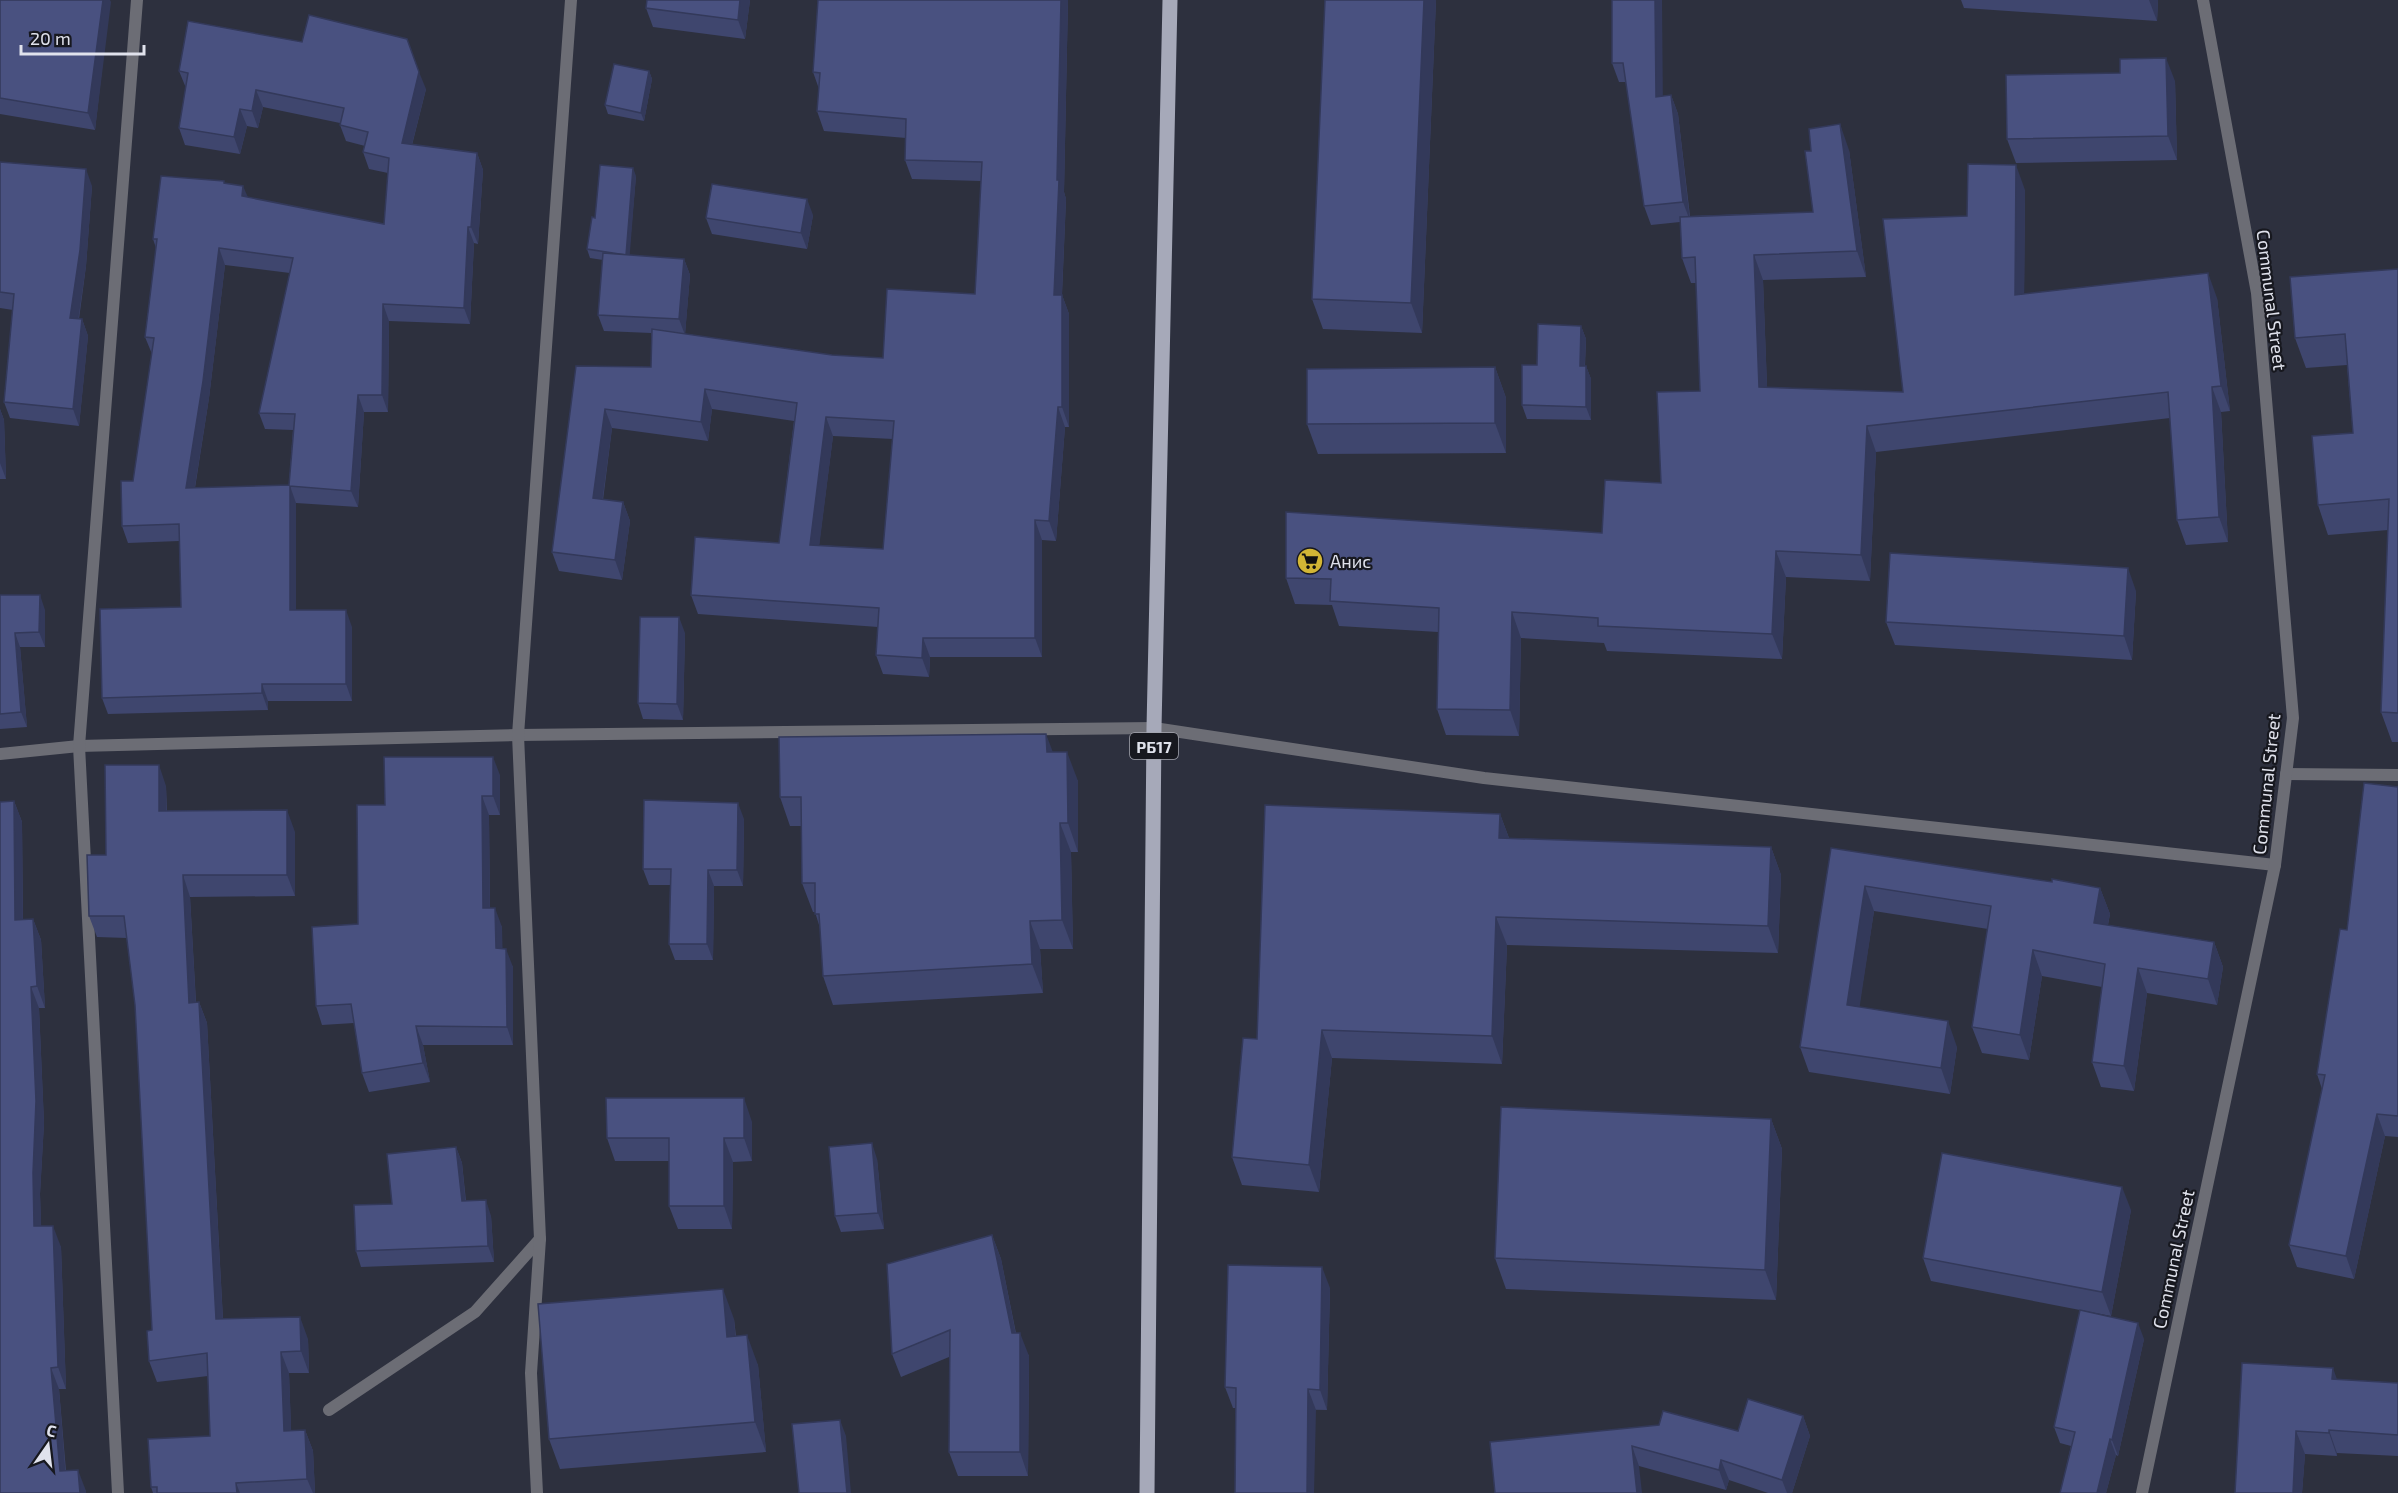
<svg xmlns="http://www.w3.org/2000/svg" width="2398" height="1493" viewBox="0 0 2398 1493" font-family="'Exo 2',sans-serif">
<rect width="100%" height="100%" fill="#2d303e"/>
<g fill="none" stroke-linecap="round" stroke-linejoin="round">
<polyline stroke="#6c6d75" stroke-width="12" points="329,1410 475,1312 540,1239"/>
<g stroke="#6c6d75" stroke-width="12">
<polyline points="0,754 79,746 518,735 1154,728 1484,778 2275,865"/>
<polyline points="2286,774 2398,775"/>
<polyline points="118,1493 79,746 137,0"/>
<polyline points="537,1493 531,1373 540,1239 518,735 571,0"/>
<polyline points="2142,1493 2275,865 2293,718 2257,293 2203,0"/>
</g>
<polyline stroke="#a6a9b9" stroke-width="15" points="1147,1493 1154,728 1170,0"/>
</g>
<g fill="#3f466e" fill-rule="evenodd">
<polygon points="0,0 110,0 95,130 0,114"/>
<polygon points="750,0 745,39 653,27 646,8"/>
<path d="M818 0H1068L1064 192 1066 199 1062 295 1069 314V427H1065L1056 541 1042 540V657H930L929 677 883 674 876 655 878 627 698 614 691 595 779 543 794 421 712 409 708 441 612 428 603 500 623 502 630 521 622 580 559 571 552 552 576 366 651 367V333L604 331 598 315 603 260 590 258 587 249 595 218 636 176 629 255 684 259 690 275 685 334 832 355 883 358 975 294 981 181 912 179 905 160 906 138 824 131 817 111 819 89 813 72ZM833 436 893 439 883 549 819 545Z"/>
<polygon points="1325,0 1436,0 1422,333 1323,329 1312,299"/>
<polygon points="1612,0 1662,0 1662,96 1671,95 1678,114 1690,216 1813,212 1849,150 1866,277 1763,280 1767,387 1903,392 1967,216 2025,190 2024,294 2217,298 2230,411 2221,412 2228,542 2186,545 2177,520 2170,418 1876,452 1870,581 1786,577 1782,659 1607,651 1604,643 1521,638 1519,736 1446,735 1437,709 1438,632 1339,626 1332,605 1295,604 1286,578 1602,533 1661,483 1700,391 1696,283 1691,283 1682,258 1680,222 1651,225 1644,206 1626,82 1619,82 1612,63"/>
<polygon points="1961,0 2158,0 2157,21 1964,8"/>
<path d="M179 71 426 89 412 145 477 153 483 170 478 244 474 243 470 324 389 321 388 412H364L358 507 296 503V610L352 627V701H268V710L108 714 102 698 181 607 179 541 128 543 122 526 133 481 152 354 145 337 156 248 153 239 225 183 248 198 384 224 388 173 369 169 363 152 365 146 346 141 340 125V123L263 107 258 128 247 126 240 154 185 145 179 128 186 88ZM225 265 290 273 259 413 265 429 293 430 289 485 195 488 209 398Z"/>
<polygon points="649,71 652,79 644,121 608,114 605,105"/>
<polygon points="2175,81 2177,160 2016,163 2007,139"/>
<polygon points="0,162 92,186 86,266 79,319 82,319 88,336 79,426 10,418 4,402 13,310 0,308"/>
<polygon points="813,215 807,249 712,234 706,218"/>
<polygon points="2398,269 2398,742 2392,742 2381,712 2388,530 2328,535 2318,505 2353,433 2347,365 2306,368 2295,338"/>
<polygon points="1581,326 1586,339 1585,366 1586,366 1591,379 1591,420 1527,419 1522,405 1537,365"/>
<polygon points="1495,367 1506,398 1506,453 1318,454 1307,424"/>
<polygon points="0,409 4,420 6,479 0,479"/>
<polygon points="2136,591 2132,660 1895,645 1886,622"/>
<polygon points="0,595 45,610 45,647 20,647 27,727 0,729"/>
<polygon points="685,633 683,720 643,719 638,703"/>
<polygon points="1053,752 1078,781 1078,852 1071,852 1073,949 1040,949 1043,993 833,1005 823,976 820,928 815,912 813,912 802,883 801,826 790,826 780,797"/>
<polygon points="500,775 500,815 489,815 490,908 502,927 502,949 513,967 513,1045 423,1045 430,1082 369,1092 362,1073 354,1023 322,1025 316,1006 358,924 385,805"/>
<polygon points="166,786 167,811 295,832 295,896 190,897 196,1002 199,1002 207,1023 223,1319 308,1339 309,1373 289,1373 291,1431 305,1430 313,1451 315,1493 153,1493 151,1487 210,1436 208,1376 157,1382 149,1361 152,1330 135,1005 127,938 97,937 89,916 106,855"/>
<polygon points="2398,787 2398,1137 2385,1136 2354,1279 2297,1267 2289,1245 2322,1089 2317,1074 2347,930"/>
<polygon points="14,801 22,822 23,920 33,919 41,940 45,1008 39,1008 44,1123 40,1194 41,1226 61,1247 66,1389 59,1389 66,1471 86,1491 0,1493"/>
<polygon points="1500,814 1509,838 1771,847 1781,875 1778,953 1507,945 1502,1064 1332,1058 1319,1192 1242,1185 1232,1157 1257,1039"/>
<polygon points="744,819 743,886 714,886 713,960 675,960 669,944 670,885 649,885 643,869"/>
<polygon points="1831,848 2052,882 2100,888 2110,914 2108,925 2214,942 2223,967 2217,1005 2147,993 2134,1091 2101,1087 2092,1062 2102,987 2042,976 2029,1060 1982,1053 1972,1027 1988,929 1874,911 1859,1007 1957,1047 1950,1094 1809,1072 1800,1047"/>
<polygon points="1771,1119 1782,1149 1776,1300 1506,1289 1495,1258"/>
<polygon points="752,1122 752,1161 733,1162 732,1229 678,1229 669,1206 669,1161 615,1161 607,1138"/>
<polygon points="456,1147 462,1163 466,1201 491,1216 494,1262 361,1267 356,1251 392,1204"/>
<polygon points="877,1159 884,1229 841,1232 835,1216"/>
<polygon points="2131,1210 2111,1316 1931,1281 1923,1258"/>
<polygon points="992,1235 1001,1259 1016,1333 1029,1356 1028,1476 958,1476 949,1452 949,1357 901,1377 892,1354"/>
<polygon points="1330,1288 1327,1410 1233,1408 1225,1387"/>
<polygon points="734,1319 736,1336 758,1365 766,1452 560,1469 549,1439"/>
<polygon points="2144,1339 2118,1456 2116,1455 2106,1493 2060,1493 2071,1446 2060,1443 2054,1427"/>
<polygon points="2337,1379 2398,1383 2398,1456 2337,1453 2337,1456 2305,1454 2302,1493 2235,1493"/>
<polygon points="1803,1416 1810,1436 1792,1493 1768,1493 1729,1480 1726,1490 1639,1466 1490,1442 1738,1431"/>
</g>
<g fill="#33395a">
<polygon points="103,0 110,0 111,2 95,130 88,113"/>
<polygon points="740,0 750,0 745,39 738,20"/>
<polygon points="1061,0 1068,0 1064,192 1066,199 1061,314 1054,295"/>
<polygon points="1424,0 1436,0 1422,333 1411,303"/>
<polygon points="1655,0 1662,0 1663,116 1656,97"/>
<polygon points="2149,0 2158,0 2157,21"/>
<polygon points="2166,58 2175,81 2177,160 2168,136"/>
<polygon points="649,71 652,79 644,121 641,113"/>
<polygon points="419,72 426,89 408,160 402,143"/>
<polygon points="256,90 263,107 258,128 252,111"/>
<polygon points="1671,95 1678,114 1690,221 1683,202"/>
<polygon points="240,109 247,126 240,154 234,137"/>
<polygon points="1840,124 1849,150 1866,277 1857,251"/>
<polygon points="477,153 483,170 478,244 471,227"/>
<polygon points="2016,165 2025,190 2024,320 2015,295"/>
<polygon points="633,168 636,176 629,264 626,256"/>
<polygon points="86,169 92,186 86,266 76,335 70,318"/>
<polygon points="243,186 250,202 242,196"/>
<polygon points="807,199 813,215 807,249 801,233"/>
<polygon points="468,227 474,243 470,324 464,308"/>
<polygon points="219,248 225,265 209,398 192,505 186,488"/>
<polygon points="1754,255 1763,280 1768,412 1759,387"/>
<polygon points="684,259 690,275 685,335 679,319"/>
<polygon points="2208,273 2217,298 2230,411 2221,386"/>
<polygon points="1062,295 1069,314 1069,427 1062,407"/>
<polygon points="383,304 389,321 388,412 382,395"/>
<polygon points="82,319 88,336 79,426 73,409"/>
<polygon points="1581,326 1586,339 1584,379 1580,366"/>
<polygon points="1586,366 1591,379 1591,420 1586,407"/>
<polygon points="1495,367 1506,398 1506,453 1495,423"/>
<polygon points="2212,387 2221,412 2228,542 2219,517"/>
<polygon points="705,389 712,409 708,441 701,422"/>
<polygon points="358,395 364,412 358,507 351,491"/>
<polygon points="1058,407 1065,427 1056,541 1049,521"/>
<polygon points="0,409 4,420 6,479 0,463"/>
<polygon points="605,409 612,428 600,518 593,498"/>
<polygon points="826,417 833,436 817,564 810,545"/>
<polygon points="1867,426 1876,452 1870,581 1861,555"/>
<polygon points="290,486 296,503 296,627 290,610"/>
<polygon points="623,502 630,521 622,580 615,560"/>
<polygon points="1035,520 1042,540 1042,657 1035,638"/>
<polygon points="1776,551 1786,577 1782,659 1772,634"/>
<polygon points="2128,568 2136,591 2132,660 2124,636"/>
<polygon points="40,595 45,610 45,647 39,632"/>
<polygon points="346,610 352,627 352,701 346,684"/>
<polygon points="1512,612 1521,638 1519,736 1510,710"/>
<polygon points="679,617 685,633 683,720 677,704"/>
<polygon points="15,633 20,647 27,727 21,712"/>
<polygon points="923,638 930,657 929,677 922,658"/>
<polygon points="262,684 268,701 268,710 262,693"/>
<polygon points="1046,734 1057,763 1047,752"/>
<polygon points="1067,752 1078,781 1078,852 1068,823"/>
<polygon points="493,757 500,775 500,815 493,796"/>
<polygon points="159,765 166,786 167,832 159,811"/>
<polygon points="482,796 489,815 490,927 483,908"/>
<polygon points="14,801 22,822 23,941 15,920"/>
<polygon points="738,803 744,819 743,886 737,870"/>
<polygon points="287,810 295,832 295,896 287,875"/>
<polygon points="1500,814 1510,841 1499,838"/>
<polygon points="1060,823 1071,852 1073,949 1062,920"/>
<polygon points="1771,847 1781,875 1778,953 1768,926"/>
<polygon points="708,870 714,886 713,960 707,944"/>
<polygon points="183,875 190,897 197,1024 189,1003"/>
<polygon points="1865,886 1874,911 1856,1031 1847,1005"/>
<polygon points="2100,888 2110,914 2103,948 2094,923"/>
<polygon points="495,908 502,927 503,967 496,948"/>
<polygon points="1496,917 1507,945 1502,1064 1492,1036"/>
<polygon points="33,919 41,940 45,1008 37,986"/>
<polygon points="1030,921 1040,949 1043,993 1032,964"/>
<polygon points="2214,942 2223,967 2217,1005 2208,979"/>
<polygon points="506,949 513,967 513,1045 507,1027"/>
<polygon points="2033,950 2042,976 2029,1060 2020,1035"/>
<polygon points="2138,968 2147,993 2134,1091 2124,1066"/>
<polygon points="31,987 39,1008 44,1123 40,1194 42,1248 34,1226 33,1173"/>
<polygon points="199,1002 207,1023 224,1340 216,1319"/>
<polygon points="1948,1021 1957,1047 1950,1094 1941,1068"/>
<polygon points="416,1026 423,1045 430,1082 423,1063"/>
<polygon points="1322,1030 1332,1058 1319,1192 1309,1165"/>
<polygon points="744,1098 752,1122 752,1161 744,1138"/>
<polygon points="2377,1114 2385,1136 2354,1279 2346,1256"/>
<polygon points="1771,1119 1782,1149 1776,1300 1765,1270"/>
<polygon points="724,1138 733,1162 732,1229 724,1206"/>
<polygon points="872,1143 877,1159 884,1229 878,1213"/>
<polygon points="456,1147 462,1163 467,1217 462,1201"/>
<polygon points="2122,1187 2131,1210 2111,1316 2102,1292"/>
<polygon points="486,1200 491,1216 494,1262 488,1246"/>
<polygon points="53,1226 61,1247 66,1389 58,1367"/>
<polygon points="992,1235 1001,1259 1020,1355 1020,1333 1029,1356 1028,1476 1020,1452 1012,1333"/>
<polygon points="1322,1267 1330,1288 1327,1410 1320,1390"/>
<polygon points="723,1289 734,1319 738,1367 727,1337"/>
<polygon points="300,1317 308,1339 309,1373 301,1351"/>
<polygon points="2138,1323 2144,1339 2118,1456 2112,1440"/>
<polygon points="747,1335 758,1365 766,1452 755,1422"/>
<polygon points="281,1352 289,1373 292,1453 284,1431"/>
<polygon points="51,1368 59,1389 67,1492 60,1471"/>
<polygon points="2333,1368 2341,1391 2332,1379"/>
<polygon points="1308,1389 1316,1410 1314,1493 1307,1493"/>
<polygon points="1803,1416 1810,1436 1792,1493 1787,1493 1782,1480"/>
<polygon points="840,1420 846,1436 851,1493 847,1493"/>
<polygon points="305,1430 313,1451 315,1493 313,1493 307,1479"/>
<polygon points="2329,1430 2337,1453 2337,1456 2329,1433"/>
<polygon points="2296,1431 2305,1454 2302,1493 2293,1493"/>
<polygon points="2110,1439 2116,1455 2106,1493 2097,1493"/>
<polygon points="1632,1446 1639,1466 1642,1493 1637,1493"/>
<polygon points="1721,1460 1729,1480 1726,1490 1719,1470"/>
<polygon points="78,1470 86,1491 86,1493 80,1493"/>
<polygon points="236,1483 240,1493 237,1493"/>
</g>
<g fill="#495180" stroke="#33395a" stroke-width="1.5" fill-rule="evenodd">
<polygon points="0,0 103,0 88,113 0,98"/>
<polygon points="647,0 740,0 738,20 646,8"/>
<path d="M818 0H1061L1057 180H1059L1054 295H1062V407H1058L1049 521 1035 520V638H923L922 658 876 655 879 608 691 595 695 537 779 543 797 403 705 389 701 422 605 409 593 498 623 502 615 560 552 552 576 366 651 367 652 329 832 355 883 358 887 289 975 294 982 162 905 160 906 119 817 111 820 73 813 72ZM826 417 894 421 883 549 810 545Z"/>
<polygon points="1325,0 1424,0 1411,303 1312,299"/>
<polygon points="1612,0 1655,0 1656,97 1671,95 1683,202 1644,206 1623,63 1612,63"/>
<path d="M309 15 407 39 419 72 402 143 477 153 471 227H468L464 308 383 304 382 395H358L351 491 290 486V610H346V684H262V693L102 698 100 609 181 607 179 524 122 526 121 481H133L154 338 145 337 157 239H153L161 176 224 181V183L243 186 242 196 384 224 389 158 363 152 368 132 340 125 344 108 256 90 252 111 240 109 234 137 179 128 188 73 179 71 188 21 302 42ZM219 248 293 258 259 413 295 414 289 485 186 488 203 381Z"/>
<polygon points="2166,58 2168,136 2007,139 2006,75 2120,73 2120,59"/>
<polygon points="614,64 649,71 641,113 605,105"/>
<polygon points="1840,124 1857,251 1754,255 1759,387 1903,392 1883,219 1967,216 1968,164 2016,165 2015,295 2208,273 2221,386 2212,387 2219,517 2177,520 2168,392 1867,426 1861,555 1776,551 1772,634 1598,626 1598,618 1512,612 1510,710 1437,709 1439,608 1330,601 1331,579 1286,578 1286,512 1602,533 1605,480 1661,483 1657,392 1700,391 1695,257 1682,258 1680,217 1813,212 1805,151 1811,151 1809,129"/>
<polygon points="0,162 86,169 80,250 70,318 82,319 73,409 4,402 14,294 0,292"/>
<polygon points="600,165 633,168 626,255 587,249 592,217 595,218"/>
<polygon points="712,184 807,199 801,233 706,218"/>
<polygon points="603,253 684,259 679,319 598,315"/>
<polygon points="2398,269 2398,713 2381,712 2389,499 2318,505 2312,436 2353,433 2345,334 2295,338 2290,277"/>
<polygon points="1538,324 1581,326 1580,366 1586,366 1586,407 1522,405 1522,365 1537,365"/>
<polygon points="1495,367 1495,423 1307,424 1307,369"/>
<polygon points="1890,553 2128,568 2124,636 1886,622"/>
<polygon points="0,595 40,595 39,632 15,633 21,712 0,714"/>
<polygon points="640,617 679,617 677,704 638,703"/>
<polygon points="1046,734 1047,752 1067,752 1068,823 1060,823 1062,920 1030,921 1032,964 823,976 819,914 815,914 815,883 802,883 801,797 780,797 779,737"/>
<polygon points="384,757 493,757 493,796 482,796 483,908 495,908 496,948 506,949 507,1027 416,1026 423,1063 362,1073 351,1004 316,1006 312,927 358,924 357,805 385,805"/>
<polygon points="105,765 159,765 159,811 287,810 287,875 183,875 189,1003 199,1002 216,1319 300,1317 301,1351 281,1352 284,1431 305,1430 307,1479 236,1483 237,1493 157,1493 157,1487 151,1487 148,1439 210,1436 207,1353 149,1361 147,1331 152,1330 135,1005 124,916 89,916 87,855 106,855"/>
<polygon points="2364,783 2398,787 2398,1116 2377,1114 2346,1256 2289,1245 2325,1075 2317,1074 2340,929 2347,930"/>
<polygon points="644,800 738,803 737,870 708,870 707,944 669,944 671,869 643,869"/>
<polygon points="14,801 15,920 33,919 37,986 31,987 36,1101 33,1173 34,1226 53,1226 58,1367 51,1368 60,1471 78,1470 80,1493 0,1493 0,802"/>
<polygon points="1265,805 1500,814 1499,838 1771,847 1768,926 1496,917 1492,1036 1322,1030 1309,1165 1232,1157 1243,1038 1257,1039"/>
<polygon points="1831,848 2052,882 2052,879 2100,888 2094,923 2214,942 2208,979 2138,968 2124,1066 2092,1062 2105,964 2033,950 2020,1035 1972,1027 1991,906 1865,886 1847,1005 1948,1021 1941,1068 1800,1047"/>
<polygon points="606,1098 744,1098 744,1138 724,1138 724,1206 669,1206 669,1138 607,1138"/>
<polygon points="1501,1107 1771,1119 1765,1270 1495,1258"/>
<polygon points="872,1143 878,1213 835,1216 829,1147"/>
<polygon points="456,1147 462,1201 486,1200 488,1246 356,1251 354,1205 392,1204 387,1154"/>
<polygon points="1942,1153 2122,1187 2102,1292 1923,1258"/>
<polygon points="992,1235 1012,1333 1020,1333 1020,1452 949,1452 950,1330 892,1354 887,1264"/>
<polygon points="1228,1265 1322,1267 1320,1390 1308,1389 1307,1493 1235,1493 1236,1388 1225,1387"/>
<polygon points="723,1289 727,1337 747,1335 755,1422 549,1439 538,1304"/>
<polygon points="2080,1310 2138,1323 2112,1440 2110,1439 2097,1493 2060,1493 2075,1432 2054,1427"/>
<polygon points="2242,1363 2333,1368 2332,1379 2398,1383 2398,1435 2329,1430 2329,1433 2296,1431 2293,1493 2235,1493"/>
<polygon points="1748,1399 1803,1416 1782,1480 1721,1460 1719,1470 1632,1446 1637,1493 1495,1493 1490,1442 1659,1425 1663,1411 1738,1431"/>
<polygon points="840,1420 847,1493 799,1493 792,1424"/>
</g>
<defs>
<symbol id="supermarket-disc" viewBox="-11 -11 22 22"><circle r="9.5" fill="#d3b635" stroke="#17181f"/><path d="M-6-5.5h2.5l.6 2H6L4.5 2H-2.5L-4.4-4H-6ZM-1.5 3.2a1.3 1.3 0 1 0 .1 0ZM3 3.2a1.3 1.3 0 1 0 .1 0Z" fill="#111"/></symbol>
</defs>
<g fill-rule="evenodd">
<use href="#supermarket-disc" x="1295" y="546" width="30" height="30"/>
</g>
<g text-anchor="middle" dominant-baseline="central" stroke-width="4.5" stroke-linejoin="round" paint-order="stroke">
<rect fill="#17181f" stroke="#a4a5ae" stroke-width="1.5" x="1130" y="733" width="48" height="26" rx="4.5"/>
<g font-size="16" font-weight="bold" fill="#e0e2ec">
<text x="1154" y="746">РБ17</text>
</g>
<g font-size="18" fill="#e0e2ec" stroke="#17181f">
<text transform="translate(2272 300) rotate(83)">Communal Street</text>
<text transform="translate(2266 784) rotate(-84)">Communal Street</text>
<text transform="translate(2173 1259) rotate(-78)">Communal Street</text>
</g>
<g font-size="18" fill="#e0e2ec" stroke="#17181f" text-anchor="start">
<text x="1330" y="561">Анис</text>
</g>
</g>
<g transform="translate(48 1445) rotate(14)" stroke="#17181f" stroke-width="4.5" paint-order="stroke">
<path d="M0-4.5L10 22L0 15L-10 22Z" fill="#e0e2ec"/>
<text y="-9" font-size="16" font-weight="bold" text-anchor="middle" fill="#e0e2ec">С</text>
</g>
<path d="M21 45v9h123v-9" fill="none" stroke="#e0e2ec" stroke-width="3"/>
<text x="30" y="45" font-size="18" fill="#e0e2ec" stroke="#17181f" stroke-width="4.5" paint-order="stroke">20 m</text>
</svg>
